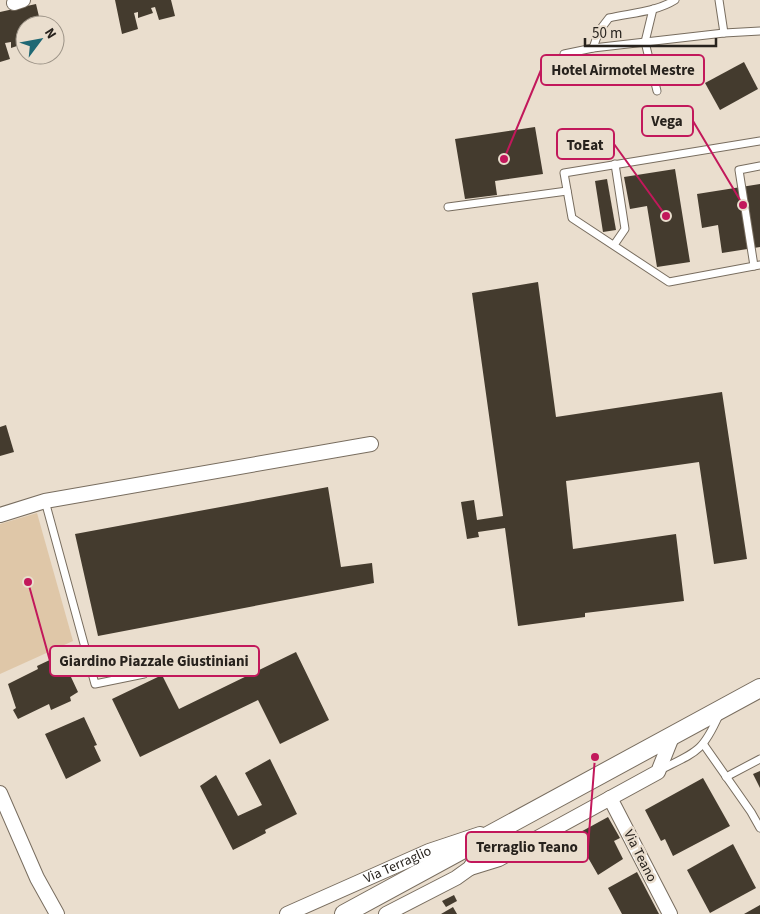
<svg xmlns="http://www.w3.org/2000/svg" width="760" height="914" viewBox="0 0 760 914" font-family="'Source Sans 3',sans-serif">
<rect width="100%" height="100%" fill="#eadece"/>
<polygon fill="#dfc7a8" points="37,513 73,641 0,674 0,524"/>
<g fill="#443b2e">
<polygon points="115,0 171,0 175,16 159,20 155,7 151,8 153,13 138,18 138,12 134,13 138,29 122,34"/>
<polygon points="36,4 41,25 25,25 25,38 22,39 23,44 11,48 11,42 5,43 10,59 0,62 0,12"/>
<polygon points="744,62 758,89 720,110 705,83"/>
<polygon points="535,127 543,174 495,181 497,195 465,199 455,139"/>
<polygon points="675,169 690,262 657,267 647,206 630,209 624,177"/>
<polygon points="607,179 616,230 603,232 595,181"/>
<polygon points="760,184 760,247 722,253 718,225 702,228 697,194"/>
<polygon points="538,282 556,417 722,392 747,559 714,564 699,462 566,481 573,549 676,534 684,601 585,613 585,617 518,626 505,528 478,532 479,537 467,539 461,502 474,500 477,520 503,516 472,293"/>
<polygon points="6,425 14,452 0,456 0,427"/>
<polygon points="328,487 341,567 372,563 374,583 98,636 75,534"/>
<polygon points="296,652 329,720 280,744 258,700 140,757 112,699 162,675 179,709"/>
<polygon points="56,657 57,661 67,657 74,676 71,677 78,692 70,697 71,701 51,710 49,704 18,719 13,710 16,708 8,684 38,669 37,666"/>
<polygon points="84,717 97,745 94,746 101,761 66,779 45,734"/>
<polygon points="270,759 297,814 265,830 266,833 233,850 200,786 216,775 238,816 262,805 245,773"/>
<polygon points="760,771 760,788 753,774"/>
<polygon points="703,778 730,826 673,856 665,839 661,841 645,810"/>
<polygon points="608,817 620,838 614,841 623,859 598,875 575,835"/>
<polygon points="733,844 756,888 710,913 687,870"/>
<polygon points="637,872 659,914 622,914 608,888"/>
<polygon points="454,895 457,901 446,907 442,901"/>
<polygon points="760,905 760,914 744,914"/>
<polygon points="453,907 457,914 441,914"/>
</g>
<g fill="none" stroke-linecap="round" stroke-linejoin="round">
<defs>
<g id="service">
<polyline points="719,0 724,33 760,31"/>
<polyline points="653,9 645,42 657,91"/>
<path d="M593 48 599 31 609 18C630 13 656 12 675 0"/>
<polyline points="564,54 593,48 724,33"/>
<polyline points="760,141 564,173 572,218 669,282 760,265"/>
<polyline points="448,207 567,191"/>
<polyline points="614,245 625,229 615,164"/>
<polyline points="754,266 739,170 760,166"/>
<polyline points="45,501 95,684 144,674"/>
<polyline points="704,745 751,812 760,828"/>
<path d="M660 770C696 752 702 753 719 715"/>
<polyline points="726,777 760,759"/>
</g>
<g id="minor">
<polyline points="14,3 23,0"/>
<polyline points="0,515 45,501 371,444"/>
<polyline points="0,793 37,878 57,914"/>
<polyline points="610,798 670,914"/>
<polyline points="470,868 499,859 658,772 672,737"/>
<path id="s1" d="M287 914 429 851 480 834"/>
<polyline points="386,914 456,878 470,868 477,856 500,834"/>
</g>
<polyline id="tertiary" points="344,914 760,688"/>
</defs>
<use href="#service" stroke="#786d5f" stroke-width="9"/>
<use href="#minor" stroke="#786d5f" stroke-width="16"/>
<use href="#tertiary" stroke="#786d5f" stroke-width="20"/>
<use href="#service" stroke="#fff" stroke-width="7"/>
<use href="#minor" stroke="#fff" stroke-width="14"/>
<use href="#tertiary" stroke="#fff" stroke-width="18"/>
</g>
<g text-anchor="middle" dominant-baseline="central" stroke-width="5" stroke-linejoin="round" paint-order="stroke">
<g font-size="14" fill="#27221d" stroke="#eadece">
<text transform="translate(640 856) rotate(63)">Via Teano</text>
<text stroke="none"><textPath href="#s1" startOffset="121">Via Terraglio</textPath></text>
</g>
</g>
<path fill="none" stroke="#c2185b" stroke-width="2" d="M504 159L541 70M743 205L693 121M666 216L614 144M28 582L50 661M595 757L588 847"/>
<g fill="#c2185b" stroke="#eadece" stroke-width="2">
<circle cx="504" cy="159" r="5"/>
<circle cx="743" cy="205" r="5"/>
<circle cx="666" cy="216" r="5"/>
<circle cx="28" cy="582" r="5"/>
<circle cx="595" cy="757" r="5"/>
</g>
<g fill="#eadece" stroke="#c2185b" stroke-width="2">
<rect x="541" y="55" width="163" height="30" rx="5"/>
<rect x="642" y="106" width="51" height="30" rx="5"/>
<rect x="557" y="129" width="57" height="30" rx="5"/>
<rect x="50" y="646" width="209" height="30" rx="5"/>
<rect x="466" y="832" width="122" height="30" rx="5"/>
</g>
<g font-size="15" text-anchor="middle" font-weight="bold" fill="#27221d">
<text x="623" y="75">Hotel Airmotel Mestre</text>
<text x="667" y="126">Vega</text>
<text x="585" y="150">ToEat</text>
<text x="154" y="666">Giardino Piazzale Giustiniani</text>
<text x="527" y="852">Terraglio Teano</text>
</g>
<g transform="translate(40 40) rotate(58)"><circle r="24" fill="#eadece" stroke="#9c9387"/>
<path d="M0-4L9 19L0 12L-9 19Z" fill="#1f6874"/>
<text y="-8" font-size="14" font-weight="bold" text-anchor="middle" fill="#27221d">N</text>
</g>
<path d="M585 38v8h131v-8" fill="none" stroke="#27221d" stroke-width="2.5"/>
<text x="592" y="38" font-size="15" fill="#27221d" stroke="#eadece" stroke-width="4" paint-order="stroke">50 m</text>
</svg>
